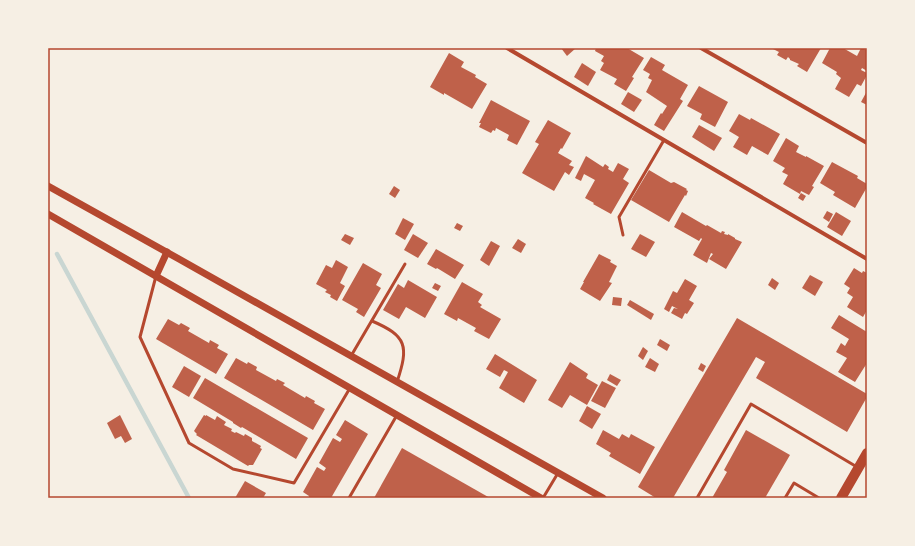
<svg xmlns="http://www.w3.org/2000/svg" width="915" height="546" viewBox="0 0 915 546" font-family="Cabin,sans-serif">
<rect width="100%" height="100%" fill="#f6efe4"/>
<g fill="none" stroke-linecap="round" stroke-linejoin="round">
<polyline stroke="#c9d6d2" stroke-width="4.5" points="57,254 189,498"/>
</g>
<g fill="#bf614a">
<polygon points="561,48 576,48 567,56"/>
<polygon points="596,48 627,48 644,58 632,77 634,78 626,91 614,84 617,79 600,70 604,63 601,61 604,56 595,51"/>
<polygon points="771,48 821,48 807,72 797,66 799,64 790,60 790,59 788,57 786,60 777,55 779,52"/>
<polygon points="830,48 843,48 857,56 861,48 867,50 867,71 862,68 861,70 867,73 867,75 861,86 857,84 849,97 835,89 841,78 836,74 837,72 822,63"/>
<polygon points="449,53 464,62 461,67 476,75 475,77 487,84 472,109 444,93 444,95 430,87"/>
<polygon points="651,57 665,65 662,70 688,85 680,99 683,101 664,131 654,125 661,113 662,114 667,106 646,92 652,80 648,78 650,74 643,70"/>
<polygon points="582,63 596,72 588,86 574,77"/>
<polygon points="699,86 728,102 715,127 700,119 702,114 687,106"/>
<polygon points="867,91 867,105 861,102"/>
<polygon points="628,92 642,100 634,112 621,104"/>
<polygon points="491,100 530,121 517,145 507,140 509,135 496,128 495,131 493,130 491,133 479,127 481,123 479,123"/>
<polygon points="739,114 750,120 751,118 780,134 768,155 752,146 747,155 733,147 739,137 729,131"/>
<polygon points="548,120 571,133 562,149 561,148 558,153 572,161 569,165 574,167 569,175 565,172 554,191 522,173 539,144 535,142"/>
<polygon points="699,125 722,138 714,151 692,137"/>
<polygon points="786,138 799,146 796,152 806,157 806,156 824,166 812,186 814,187 809,195 801,191 800,194 783,184 788,175 782,172 785,168 773,161"/>
<polygon points="586,156 603,167 605,164 609,167 608,169 613,172 618,163 629,169 623,179 629,183 611,214 593,204 594,203 585,198 595,180 584,174 581,181 575,178"/>
<polygon points="832,162 858,176 857,178 867,184 867,187 855,208 833,195 835,192 820,183"/>
<polygon points="649,170 671,183 674,182 687,189 686,190 688,191 686,196 685,195 669,222 631,200"/>
<polygon points="394,186 400,190 395,198 389,194"/>
<polygon points="801,193 806,196 803,201 798,198"/>
<polygon points="827,211 833,214 829,222 823,218"/>
<polygon points="682,212 706,226 707,225 721,233 722,231 725,232 724,234 728,235 728,234 735,238 735,239 742,242 726,269 709,259 713,254 711,253 707,263 693,255 702,239 701,238 699,241 674,227"/>
<polygon points="836,212 851,221 842,236 827,227"/>
<polygon points="403,218 414,224 405,240 395,234"/>
<polygon points="457,223 463,226 460,231 454,228"/>
<polygon points="345,234 354,238 350,245 341,240"/>
<polygon points="413,234 428,243 418,258 404,250"/>
<polygon points="640,234 655,242 646,257 631,249"/>
<polygon points="518,239 526,244 521,253 512,248"/>
<polygon points="491,241 500,246 489,266 480,260"/>
<polygon points="436,249 464,265 455,279 437,268 436,269 427,264"/>
<polygon points="599,254 611,260 610,262 617,266 609,282 612,283 600,301 580,289 584,282 583,282"/>
<polygon points="336,260 348,267 340,283 345,286 337,301 330,297 331,295 325,292 327,290 316,284 326,265 332,268"/>
<polygon points="363,263 382,274 376,285 381,288 364,317 356,312 358,309 342,300"/>
<polygon points="854,268 862,273 863,271 867,273 867,310 863,317 847,307 853,297 847,293 850,288 844,284"/>
<polygon points="810,275 823,282 815,296 802,288"/>
<polygon points="772,278 779,283 775,290 768,285"/>
<polygon points="685,279 697,286 689,300 694,303 687,314 685,313 682,319 671,313 674,308 678,309 672,306 669,312 664,309 673,291 677,293"/>
<polygon points="408,280 437,297 425,318 406,307 399,319 383,310 398,284 404,288"/>
<polygon points="462,282 483,294 478,302 482,305 480,307 501,319 489,339 474,331 476,328 458,318 457,321 444,314"/>
<polygon points="435,283 441,286 438,291 432,288"/>
<polygon points="613,297 622,298 621,306 612,305"/>
<polygon points="630,300 654,314 651,320 627,305"/>
<polygon points="839,315 867,332 867,363 855,382 838,372 847,358 836,352 841,343 845,346 849,339 831,328"/>
<polygon points="737,318 867,394 867,397 847,432 756,378 765,362 756,357 673,498 656,498 638,487"/>
<polygon points="168,319 179,325 181,323 190,328 188,331 209,343 210,340 219,345 217,348 228,354 216,374 156,339"/>
<polygon points="660,339 670,345 667,351 657,345"/>
<polygon points="643,347 648,351 643,360 638,356"/>
<polygon points="495,354 537,380 524,403 499,388 508,372 504,370 500,377 486,369"/>
<polygon points="236,358 247,364 248,362 257,367 256,370 276,381 277,379 285,383 283,385 305,398 306,396 315,401 314,403 325,409 313,430 224,378"/>
<polygon points="650,358 659,364 655,372 645,367"/>
<polygon points="570,362 588,374 586,378 598,385 587,405 570,395 562,408 548,400"/>
<polygon points="701,363 706,366 703,372 698,369"/>
<polygon points="184,366 201,376 189,397 172,387"/>
<polygon points="610,374 621,380 617,386 607,380"/>
<polygon points="205,378 308,438 296,459 242,427 241,428 233,423 233,422 193,398"/>
<polygon points="602,381 616,388 605,408 591,401"/>
<polygon points="587,406 601,414 592,429 579,421"/>
<polygon points="120,415 132,439 125,443 121,436 115,439 107,423"/>
<polygon points="204,415 206,416 206,415 215,420 217,416 226,422 224,425 232,429 231,431 235,433 236,432 244,436 245,434 252,438 252,441 261,446 260,448 262,449 253,465 249,465 248,466 196,435 197,434 194,431"/>
<polygon points="345,420 368,434 331,498 309,498 309,496 303,492 317,467 324,471 326,468 319,463 333,438 340,442 342,439 336,435"/>
<polygon points="603,430 619,439 622,434 629,438 631,434 655,447 640,474 609,456 611,453 596,444"/>
<polygon points="746,430 790,455 765,498 712,498 727,472 724,470"/>
<polygon points="402,448 490,498 374,498"/>
<polygon points="245,481 266,493 263,498 235,498"/>
</g>
<g fill="none" stroke-linecap="round" stroke-linejoin="round">
<g stroke="#b5482f" stroke-width="3">
<polyline points="623,235 619,217 664,140"/>
<polyline points="156,276 140,337 189,443 233,469 294,483 350,388"/>
<path d="M372 321C407 336 409 346 397 382"/>
<polyline points="351,356 405,264"/>
<polyline points="349,498 397,415"/>
<polyline points="543,498 558,473"/>
<polyline points="697,498 751,404 857,467"/>
<polyline points="785,498 794,483 819,498"/>
</g>
<g stroke="#b5482f" stroke-width="4">
<polyline points="507,48 867,259"/>
<polyline points="701,48 867,143"/>
</g>
<g stroke="#b5482f" stroke-width="7">
<polyline points="48,186 179,259 603,498"/>
<polyline points="48,214 541,498"/>
<polyline points="156,276 167,252"/>
</g>
<polyline stroke="#b5482f" stroke-width="10" points="841,498 867,453"/>
</g>
<rect width="915" height="546" fill="none" stroke="#f6efe4" stroke-width="98"/>
<rect x="49" y="49" width="817" height="448" fill="none" stroke="#b5482f" stroke-width="1.5"/>
</svg>
